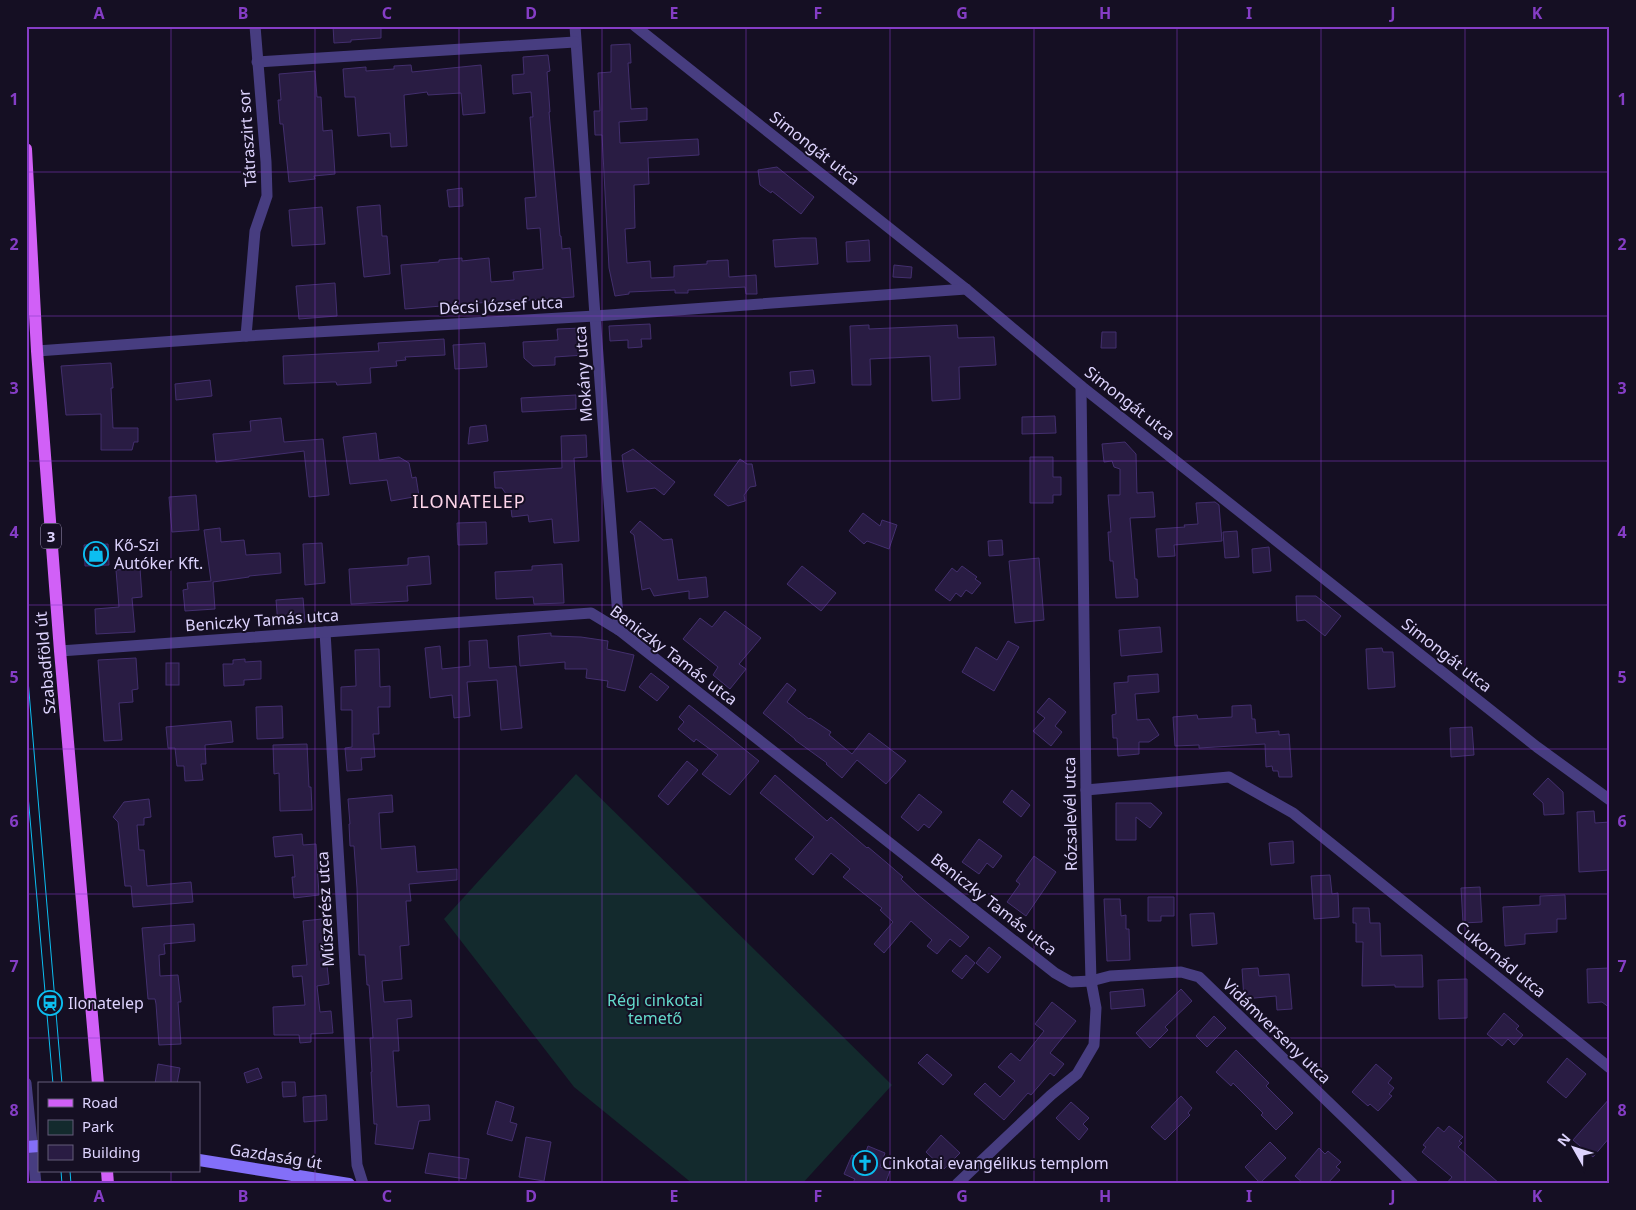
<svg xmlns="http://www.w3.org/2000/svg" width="1636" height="1210" viewBox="0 0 1636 1210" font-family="'Noto Sans',sans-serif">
<rect width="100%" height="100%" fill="#150f23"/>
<polygon fill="#132a2d" points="576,774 892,1085 802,1184 693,1184 574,1087 444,919"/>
<g fill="#291c43" stroke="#432f6e">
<polygon points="333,26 381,26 381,38 351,40 351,42 334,43"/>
<polygon points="630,44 631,63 628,63 631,109 647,108 647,120 619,122 620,143 698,139 699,155 648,158 649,184 634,185 635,228 625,229 627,263 650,261 651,278 674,277 674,266 707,264 707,261 728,260 729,277 756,275 757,294 746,294 745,287 688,290 688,293 675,293 675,290 629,292 629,294 615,296 609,268 602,135 595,135 594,111 600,111 598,73 611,72 611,45"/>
<polygon points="548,55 550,71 547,72 550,112 549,112 560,236 561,236 562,249 570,248 574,297 515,301 515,300 405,309 401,265 439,262 439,260 462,258 462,261 489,258 491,282 514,280 513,272 543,269 540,228 527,229 525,198 536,197 530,117 533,117 531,92 513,94 512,75 524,74 523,57"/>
<polygon points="411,65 412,72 481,65 485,113 463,115 461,93 428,95 427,92 404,95 407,146 391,147 390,133 358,136 355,97 345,97 343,69 366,67 366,71 394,69 394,66"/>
<polygon points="315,71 317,97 321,97 323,131 332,130 335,174 314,176 315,179 289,182 283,124 280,124 278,100 281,100 279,74"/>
<polygon points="777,167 814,197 801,214 772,191 771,193 760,185 758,170"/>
<polygon points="462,188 463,206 449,207 447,190"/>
<polygon points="380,205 382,236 387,236 390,274 364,277 357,207"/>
<polygon points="322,207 325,244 292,246 289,210"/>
<polygon points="802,238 816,238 818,264 775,267 773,240"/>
<polygon points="869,240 870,261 847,262 846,242"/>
<polygon points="894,265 912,267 911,278 893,277"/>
<polygon points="335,283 337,316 299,319 296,286"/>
<polygon points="650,324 651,339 641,339 642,347 628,348 628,340 610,341 609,326"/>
<polygon points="869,325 869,329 957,325 958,338 994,337 996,365 959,367 960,399 932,401 930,356 870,359 871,385 852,385 850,326"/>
<polygon points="582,328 584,355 555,357 555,365 533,366 524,358 523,342 558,340 557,329"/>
<polygon points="1102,332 1116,332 1116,348 1101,348"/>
<polygon points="444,339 445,355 405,357 406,360 396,361 397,366 370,368 371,383 337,385 336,382 332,382 284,384 283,356 379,351 378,343"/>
<polygon points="485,343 487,367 455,369 453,345"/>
<polygon points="111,363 113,388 111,388 113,428 138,428 138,442 134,442 132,450 101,450 101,414 66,415 61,366"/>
<polygon points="813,370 815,383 791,386 790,372"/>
<polygon points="210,380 212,396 176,400 175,384"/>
<polygon points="576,395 576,409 522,412 521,398"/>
<polygon points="1055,416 1056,433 1022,434 1022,417"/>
<polygon points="281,418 284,442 323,439 329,495 309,497 304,451 216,462 213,434 251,431 250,421"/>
<polygon points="486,425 488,441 468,444 470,427"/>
<polygon points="376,433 379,460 399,457 409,463 412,478 416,477 419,496 391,501 387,480 350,484 343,437"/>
<polygon points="586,435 587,457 574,458 579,541 554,543 552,519 529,522 528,515 512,517 510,500 502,488 495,488 494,472 562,468 561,436"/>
<polygon points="1125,442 1136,454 1137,493 1153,492 1155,517 1130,518 1135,579 1137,579 1138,597 1116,598 1113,561 1110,561 1108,532 1111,532 1108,495 1120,495 1120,469 1114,467 1112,461 1104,462 1102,444"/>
<polygon points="633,449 675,482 664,495 655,488 627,492 622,455"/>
<polygon points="1030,457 1053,457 1053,477 1061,477 1061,495 1053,495 1053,503 1030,503"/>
<polygon points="740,459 747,464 752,464 756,486 750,487 744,495 745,501 728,506 714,495"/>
<polygon points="196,495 199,530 172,532 169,497"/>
<polygon points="1215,502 1219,505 1222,541 1174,545 1175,556 1158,557 1156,529 1185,527 1184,525 1198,524 1196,503"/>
<polygon points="863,513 880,526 882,520 897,525 889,549 867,541 864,544 849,531"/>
<polygon points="640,521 663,540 672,539 678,580 706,577 708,597 689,599 689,591 654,596 650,588 642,590 634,535 630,532"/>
<polygon points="486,522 487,544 458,545 457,523"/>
<polygon points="220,528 221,542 244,540 246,555 280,553 281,573 249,576 249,577 213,582 215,609 185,611 183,590 188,589 187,583 211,581 204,530"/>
<polygon points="1237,531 1239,557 1225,558 1223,532"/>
<polygon points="1002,540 1003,555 989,556 988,541"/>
<polygon points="322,543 325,583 305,585 303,544"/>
<polygon points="108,544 109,565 85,566 84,545"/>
<polygon points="1269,547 1271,571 1253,573 1252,549"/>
<polygon points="429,556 431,584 407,586 408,601 351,604 349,569 408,565 408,558"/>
<polygon points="1039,558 1044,620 1015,623 1009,561"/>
<polygon points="562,564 564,603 534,604 533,597 496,599 495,572 532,570 532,566"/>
<polygon points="802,566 836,593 821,611 787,584"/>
<polygon points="962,566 977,577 975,579 981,583 972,594 966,590 961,597 956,593 950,601 935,590 952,568 957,572"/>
<polygon points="140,568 142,597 132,598 135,632 96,634 95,609 119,607 116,570"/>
<polygon points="1296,596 1316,596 1341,616 1325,636 1305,620 1297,621"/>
<polygon points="303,598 305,622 278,624 276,600"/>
<polygon points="725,611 761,638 739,664 746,669 730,689 713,675 718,667 683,639 700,618 712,627"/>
<polygon points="1160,627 1162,652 1121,656 1119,630"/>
<polygon points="551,633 551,636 581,637 608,641 607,649 634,655 625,691 607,687 608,681 586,678 587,669 565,669 565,662 520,666 518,636"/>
<polygon points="487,640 489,668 516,666 522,728 501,730 497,680 467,682 470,716 454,718 452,695 430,698 425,648 440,646 442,669 470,666 469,641"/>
<polygon points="1008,641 1019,647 994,691 962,672 976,647 997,660"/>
<polygon points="1382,648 1383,652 1393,652 1395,687 1368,689 1366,649"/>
<polygon points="379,649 380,687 390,686 390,707 378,707 379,734 373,734 375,757 361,758 362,770 347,771 345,748 352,747 352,710 341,710 341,687 356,686 355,650"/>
<polygon points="136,658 138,689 132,690 133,702 119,703 122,740 104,741 98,660"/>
<polygon points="245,659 245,662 261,661 261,679 244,680 244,685 224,686 223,664 233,664 233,660"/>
<rect x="166" y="663" width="13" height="22"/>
<polygon points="651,673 669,687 657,701 639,687"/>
<polygon points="1158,674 1159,692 1135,694 1137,720 1149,719 1159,735 1149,742 1139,742 1139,754 1118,756 1117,738 1113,738 1112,715 1116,714 1114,683 1128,682 1128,676"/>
<polygon points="787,683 796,690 787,702 809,719 810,718 831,732 829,735 852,754 869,733 906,761 886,784 857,760 842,778 826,764 827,763 795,740 795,739 763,713"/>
<polygon points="1049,698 1066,712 1055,726 1062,732 1051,746 1033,731 1045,718 1037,712"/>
<polygon points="689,705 759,761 730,795 702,774 718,755 696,739 694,742 678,729 684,722 679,717"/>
<polygon points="1251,705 1252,719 1255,719 1256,733 1279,731 1279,735 1289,734 1292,777 1279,777 1278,771 1273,771 1272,766 1266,767 1265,744 1199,748 1199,745 1175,746 1173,717 1197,715 1198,719 1232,717 1232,706"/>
<polygon points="282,706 283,738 257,739 256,707"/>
<polygon points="231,721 233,742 205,745 206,764 201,764 203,780 185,781 184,766 177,766 175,748 168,748 166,727"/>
<polygon points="1472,727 1474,755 1451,757 1450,728"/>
<polygon points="307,744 309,787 311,787 312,810 280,811 279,773 274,774 273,745"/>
<polygon points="687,761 698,770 668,805 658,796"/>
<polygon points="775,775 827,821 831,817 867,848 868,847 887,863 903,877 901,879 917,894 969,937 960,947 950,939 937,954 927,946 932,940 911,921 884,953 874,944 893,922 880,910 882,908 843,877 850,869 831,853 813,875 795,859 814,837 760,793"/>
<polygon points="1548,778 1563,792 1564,814 1544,815 1543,803 1533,794"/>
<polygon points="1012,790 1030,805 1021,817 1003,802"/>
<polygon points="919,794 942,812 929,828 924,824 918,831 901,817"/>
<polygon points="392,795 393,812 379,813 381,849 415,846 417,872 457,869 457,880 409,884 411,901 406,901 409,945 400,946 402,979 382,981 384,1002 411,1000 412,1017 397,1019 399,1051 393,1051 397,1107 429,1105 430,1120 419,1121 413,1149 375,1144 377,1124 374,1124 371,1072 372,1072 370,1038 373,1038 369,985 367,985 365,955 359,955 357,888 354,846 350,846 349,824 350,824 348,799"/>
<polygon points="149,799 151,817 144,818 144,825 137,825 139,850 144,850 147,886 191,882 193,902 133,907 131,886 125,886 118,822 113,817 124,802"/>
<polygon points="1116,803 1151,803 1162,813 1150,828 1136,817 1136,840 1116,840"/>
<polygon points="1594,811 1595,823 1610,822 1610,870 1579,872 1577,812"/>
<polygon points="302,834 303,845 316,844 319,895 294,898 292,877 295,877 293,855 275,857 273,837"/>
<polygon points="979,839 1002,856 993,868 987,863 979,874 962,862"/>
<polygon points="1293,841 1294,863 1271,865 1269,843"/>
<polygon points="1034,856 1056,872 1026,916 1007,902 1020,884 1016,881"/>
<polygon points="1330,875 1332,894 1338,893 1339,917 1314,919 1311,876"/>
<polygon points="1480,887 1482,922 1463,923 1461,888"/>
<polygon points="1565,895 1566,919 1557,919 1557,932 1525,934 1525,944 1505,946 1503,907 1540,905 1540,896"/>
<polygon points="1148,897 1174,897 1174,916 1161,916 1161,921 1148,921"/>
<polygon points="1104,899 1120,899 1121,916 1126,915 1126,929 1129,929 1130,960 1107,961"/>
<polygon points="1353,908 1369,908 1370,923 1380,923 1381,956 1422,955 1423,987 1395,987 1395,985 1362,986 1363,942 1356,942 1356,923 1353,923"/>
<polygon points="1214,913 1217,944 1192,946 1190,914"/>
<polygon points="322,919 329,984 317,986 320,1012 331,1011 333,1033 311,1034 311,1042 300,1043 299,1035 274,1035 273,1007 305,1005 302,976 293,977 292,966 307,965 303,921"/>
<polygon points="194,924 195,941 164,944 165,954 159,955 160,976 178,975 181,1002 178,1002 181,1044 159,1045 156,1004 155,999 148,999 142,928"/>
<polygon points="989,947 1001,957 988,973 976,963"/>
<polygon points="966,955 975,963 962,979 952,971"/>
<polygon points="1258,968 1259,976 1289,974 1292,1009 1277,1010 1276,996 1244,999 1242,969"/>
<polygon points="1609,968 1610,986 1610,1008 1602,1002 1588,1003 1587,969"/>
<polygon points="1467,979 1467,1018 1439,1019 1438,980"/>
<polygon points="1143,989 1145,1006 1111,1009 1110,992"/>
<polygon points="1181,989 1192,1001 1165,1027 1168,1030 1150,1048 1136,1033"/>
<polygon points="1052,1002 1076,1021 1050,1053 1064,1064 1054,1076 1050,1073 1031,1095 1028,1093 1004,1120 974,1094 985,1083 1000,1097 1015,1081 998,1067 1011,1053 1020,1061 1044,1031 1035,1024"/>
<polygon points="1504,1013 1519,1026 1516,1029 1523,1035 1514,1045 1508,1039 1502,1046 1487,1034"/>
<polygon points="1214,1016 1226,1028 1207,1047 1196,1036"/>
<polygon points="1236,1050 1269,1083 1266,1086 1293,1113 1276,1130 1261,1115 1263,1113 1233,1083 1231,1086 1216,1072"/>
<polygon points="927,1054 952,1075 943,1085 918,1063"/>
<polygon points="1567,1058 1586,1074 1566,1098 1547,1082"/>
<polygon points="158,1064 180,1068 177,1084 155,1084"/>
<polygon points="1376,1064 1392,1078 1388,1083 1394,1088 1389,1094 1392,1096 1378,1111 1370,1104 1368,1106 1352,1092"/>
<polygon points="258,1068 262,1078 247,1083 244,1073"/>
<polygon points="282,1082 295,1082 296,1096 283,1097"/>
<polygon points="326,1095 327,1120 304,1122 303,1097"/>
<polygon points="1181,1096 1192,1108 1188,1113 1190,1115 1165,1140 1151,1127"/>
<polygon points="1610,1098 1610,1137 1593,1157 1573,1140"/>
<polygon points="496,1101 514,1107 510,1122 517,1124 512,1141 487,1134"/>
<polygon points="1071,1102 1089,1118 1083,1124 1088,1129 1079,1140 1056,1118"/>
<polygon points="1449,1126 1463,1137 1459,1141 1462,1143 1458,1147 1500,1184 1446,1184 1452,1177 1422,1152 1426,1147 1423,1145 1438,1127 1444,1132"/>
<polygon points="941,1135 960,1153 944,1169 926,1152"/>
<polygon points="526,1137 551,1142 544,1181 519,1177"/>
<polygon points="1270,1142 1286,1158 1260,1183 1245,1167"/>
<polygon points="868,1146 885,1153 880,1167 890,1171 885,1184 852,1184 855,1179 844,1174 852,1155 863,1160"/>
<polygon points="1319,1148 1325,1154 1328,1151 1341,1162 1336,1167 1340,1170 1327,1184 1304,1184 1295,1176"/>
<polygon points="429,1153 469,1159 466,1179 425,1173"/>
</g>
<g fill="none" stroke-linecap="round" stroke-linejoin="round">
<g stroke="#473d80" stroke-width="11">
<polyline points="575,26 595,316 619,630"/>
<polyline points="635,26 966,289 1081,386 1537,747 1610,800"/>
<polyline points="257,62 575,42"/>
<polyline points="246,336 255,231 267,196 266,162 255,26"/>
<polyline points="37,351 246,336 595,316 966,289"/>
<polyline points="325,632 357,1165 363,1184"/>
<polyline points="60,651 591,613 619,630 1055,973 1071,982 1091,981 1110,976 1181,972 1199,977 1413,1184"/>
<polyline points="1086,790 1229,777 1293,813 1610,1068"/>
<polyline points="26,1083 36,1184"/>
<polyline points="957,1184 1051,1095 1077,1074 1094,1045 1096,1008 1091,981 1086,790 1081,386"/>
</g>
<g stroke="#836ff8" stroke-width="12">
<polyline points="26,1147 39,1146"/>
<polyline points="199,1160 349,1184"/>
</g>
<g stroke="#d160f7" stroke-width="12">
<polyline points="26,149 37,351 60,651 98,1084"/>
<polyline points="107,1171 108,1184"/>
</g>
<g stroke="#0cbef0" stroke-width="1">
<polyline points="26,656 62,1084"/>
<polyline points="26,772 53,1084"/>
<polyline points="61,1171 62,1184"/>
<polyline points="70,1171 71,1184"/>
</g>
</g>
<path fill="none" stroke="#853dc5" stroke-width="1" stroke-opacity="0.55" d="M171 26V1084M315 26V1184M459 26V1184M602 26V1184M746 26V1184M890 26V1184M1034 26V1184M1177 26V1184M1321 26V1184M1465 26V1184M26 172H1610M26 316H1610M26 461H1610M26 605H1610M26 749H1610M26 894H1610M26 1038H1610M171 1171V1184"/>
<defs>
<symbol id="shop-ring" viewBox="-11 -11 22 22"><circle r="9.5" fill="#150f23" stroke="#0cbef0" stroke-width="1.5"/><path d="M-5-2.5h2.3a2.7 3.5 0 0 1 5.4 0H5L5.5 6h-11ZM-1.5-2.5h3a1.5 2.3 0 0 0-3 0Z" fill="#0cbef0"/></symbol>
<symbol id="station-ring" viewBox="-11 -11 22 22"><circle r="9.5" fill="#150f23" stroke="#0cbef0" stroke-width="1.5"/><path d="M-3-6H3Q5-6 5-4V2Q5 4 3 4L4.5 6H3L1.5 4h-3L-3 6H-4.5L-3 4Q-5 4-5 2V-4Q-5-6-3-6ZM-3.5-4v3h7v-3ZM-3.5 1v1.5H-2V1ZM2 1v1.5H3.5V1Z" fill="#0cbef0"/></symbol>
<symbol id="church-ring" viewBox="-11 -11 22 22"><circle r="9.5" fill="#150f23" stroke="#0cbef0" stroke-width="1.5"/><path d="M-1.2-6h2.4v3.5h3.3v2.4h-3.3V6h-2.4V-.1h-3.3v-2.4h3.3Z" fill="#0cbef0"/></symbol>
</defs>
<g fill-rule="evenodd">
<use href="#shop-ring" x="82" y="540" width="28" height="28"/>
<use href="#station-ring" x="36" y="989" width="28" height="28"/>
<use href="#church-ring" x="851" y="1149" width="28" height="28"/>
</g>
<g text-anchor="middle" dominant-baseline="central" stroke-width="4" stroke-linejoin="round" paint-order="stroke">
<rect fill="#150f23" stroke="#a198bc" stroke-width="1" x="41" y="523.5" width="20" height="25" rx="4"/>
<g font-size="15" font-weight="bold" fill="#ddd3fd">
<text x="51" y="536">3</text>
</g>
<g font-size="16" fill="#ddd3fd" stroke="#150f23">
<text transform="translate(247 138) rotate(-94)">Tátraszirt sor</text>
<text transform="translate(815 148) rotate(38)">Simongát utca</text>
<text transform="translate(501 305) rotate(-3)">Décsi József utca</text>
<text transform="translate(583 374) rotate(-94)">Mokány utca</text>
<text transform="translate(1130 403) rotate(38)">Simongát utca</text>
<text transform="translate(262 620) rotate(-4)">Beniczky Tamás utca</text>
<text transform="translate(674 655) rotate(37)">Beniczky Tamás utca</text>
<text transform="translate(1447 655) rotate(38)">Simongát utca</text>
<text transform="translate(45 663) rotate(-95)">Szabadföld út</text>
<text transform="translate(1070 814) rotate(-91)">Rózsalevél utca</text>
<text transform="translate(994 904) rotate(38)">Beniczky Tamás utca</text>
<text transform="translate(325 909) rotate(-93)">Műszerész utca</text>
<text transform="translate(1501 959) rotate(39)">Cukornád utca</text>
<text transform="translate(1277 1031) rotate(44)">Vidámverseny utca</text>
<text transform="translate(276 1156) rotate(9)">Gazdaság út</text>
</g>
<g font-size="16" fill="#ddd3fd" stroke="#150f23" text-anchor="start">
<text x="114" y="545">Kő-Szi<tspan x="114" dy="18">Autóker Kft.</tspan></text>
<text x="68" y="1003">Ilonatelep</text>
<text x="882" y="1163">Cinkotai evangélikus templom</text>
</g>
<g font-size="16" fill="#63d9ca" stroke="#150f23">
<text x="655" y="1000">Régi cinkotai<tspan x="655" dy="18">temető</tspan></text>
</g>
<g font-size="18" letter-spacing="1" fill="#fdd5ea" stroke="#150f23">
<text x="469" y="501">ILONATELEP</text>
</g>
</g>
<rect width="1636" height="1210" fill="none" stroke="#150f23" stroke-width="55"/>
<rect x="38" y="1082" width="162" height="90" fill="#150f23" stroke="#655d7a"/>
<rect x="48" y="1099" width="25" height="8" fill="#d160f7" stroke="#655d7a"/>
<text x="82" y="1108" font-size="15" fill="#ddd3fd">Road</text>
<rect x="48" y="1120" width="25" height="15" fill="#132a2d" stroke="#655d7a"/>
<text x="82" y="1132" font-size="15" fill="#ddd3fd">Park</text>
<rect x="48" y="1145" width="25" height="15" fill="#291c43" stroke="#655d7a"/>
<text x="82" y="1158" font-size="15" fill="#ddd3fd">Building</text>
<g transform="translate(1574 1148) rotate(309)" stroke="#150f23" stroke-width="4" paint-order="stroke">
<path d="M0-4L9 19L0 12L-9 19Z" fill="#ddd3fd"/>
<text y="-8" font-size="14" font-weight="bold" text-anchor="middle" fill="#ddd3fd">N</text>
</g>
<rect x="28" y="28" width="1580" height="1154" fill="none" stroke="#853dc5" stroke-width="2"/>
<g font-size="16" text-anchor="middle" font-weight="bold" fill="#853dc5">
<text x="99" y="19">A</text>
<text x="243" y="19">B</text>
<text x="387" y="19">C</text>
<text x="531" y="19">D</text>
<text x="674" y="19">E</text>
<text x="818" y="19">F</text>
<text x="962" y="19">G</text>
<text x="1105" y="19">H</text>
<text x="1249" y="19">I</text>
<text x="1393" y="19">J</text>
<text x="1537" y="19">K</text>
<text x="14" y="105">1</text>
<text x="1622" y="105">1</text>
<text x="14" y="250">2</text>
<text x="1622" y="250">2</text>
<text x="14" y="394">3</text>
<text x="1622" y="394">3</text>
<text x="14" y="538">4</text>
<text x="1622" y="538">4</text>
<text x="14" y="683">5</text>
<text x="1622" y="683">5</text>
<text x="14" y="827">6</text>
<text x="1622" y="827">6</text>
<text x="14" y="972">7</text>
<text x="1622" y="972">7</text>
<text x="14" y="1116">8</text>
<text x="1622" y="1116">8</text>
<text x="99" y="1202">A</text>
<text x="243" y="1202">B</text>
<text x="387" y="1202">C</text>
<text x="531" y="1202">D</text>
<text x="674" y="1202">E</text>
<text x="818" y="1202">F</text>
<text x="962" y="1202">G</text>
<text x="1105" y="1202">H</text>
<text x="1249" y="1202">I</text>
<text x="1393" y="1202">J</text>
<text x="1537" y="1202">K</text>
</g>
</svg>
